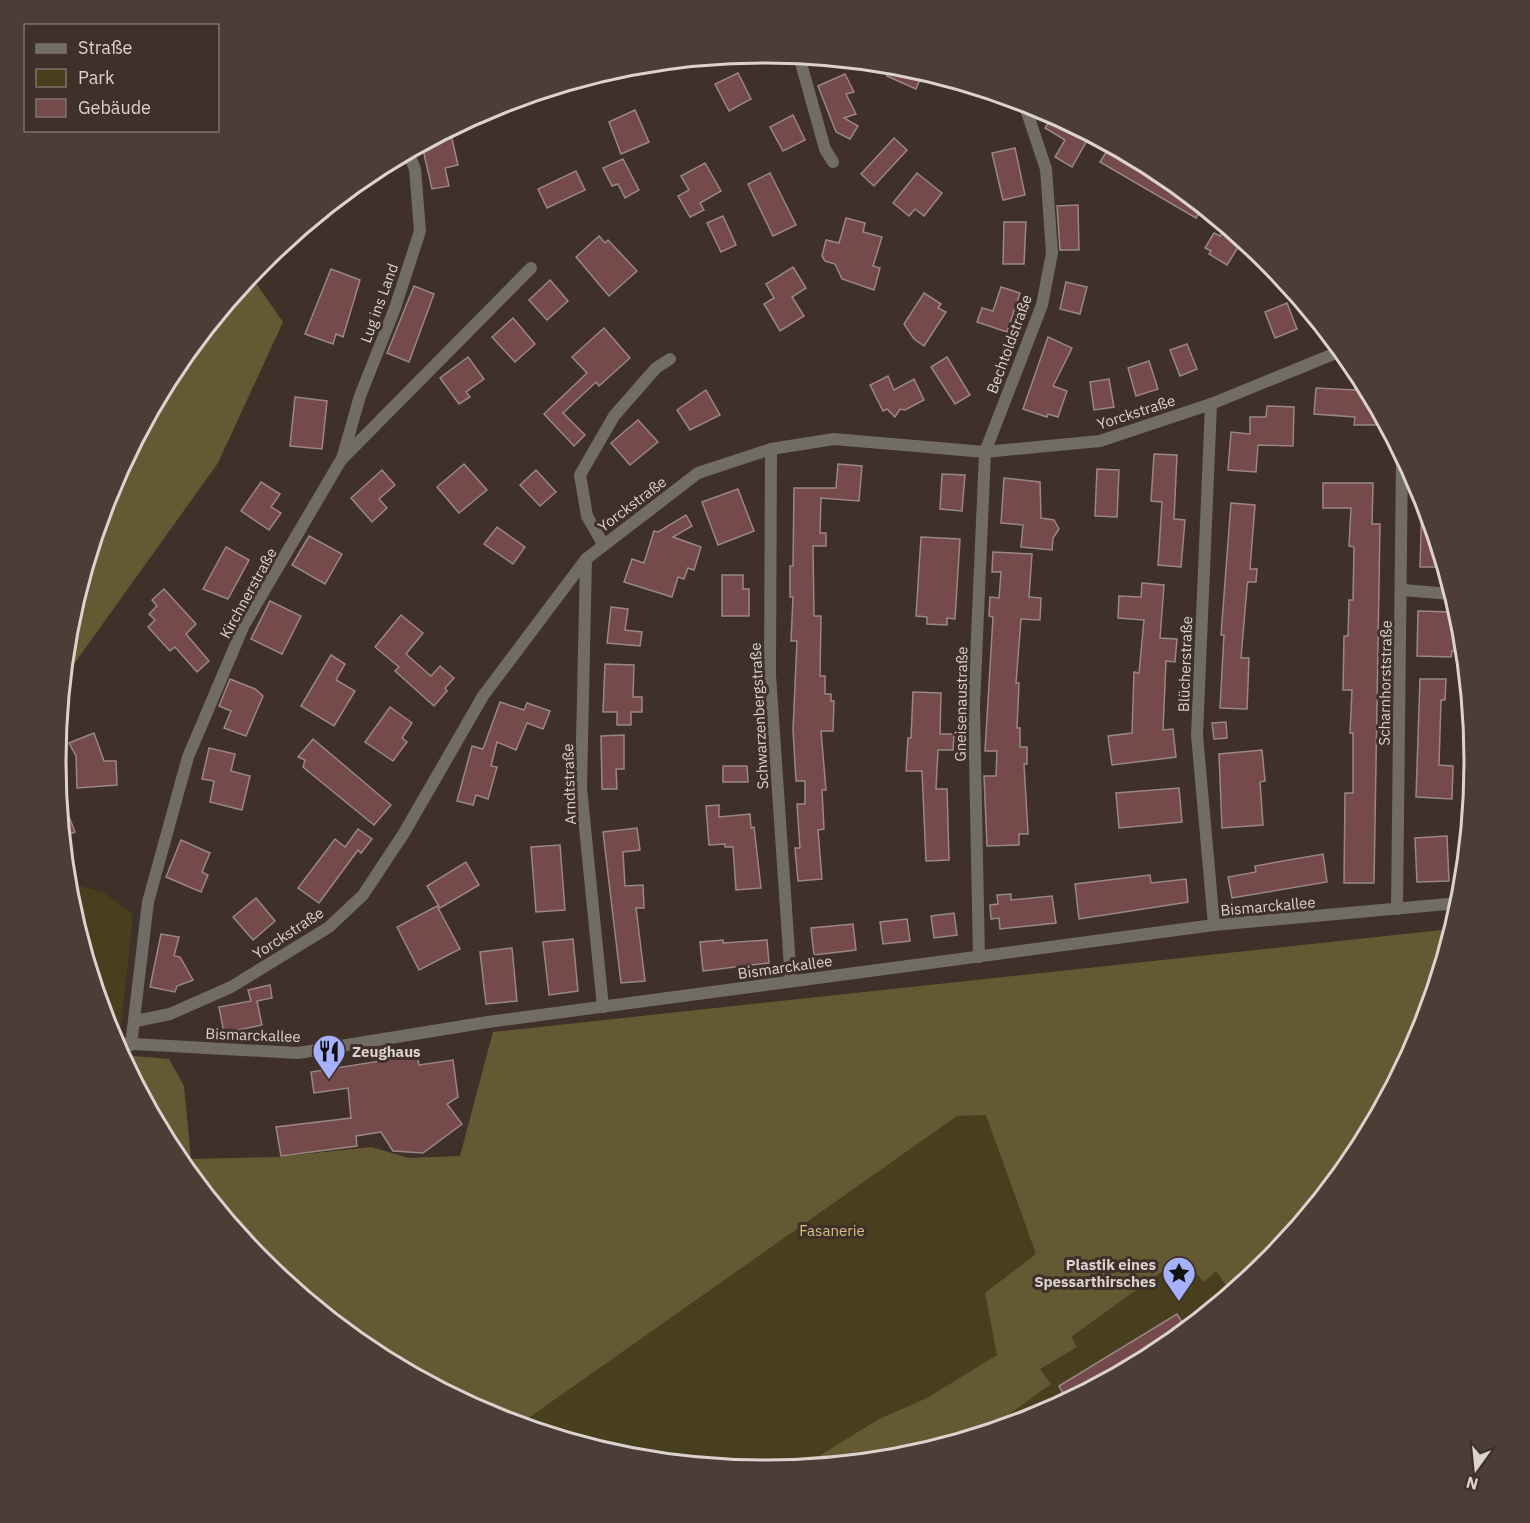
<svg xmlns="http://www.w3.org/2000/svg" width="1530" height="1523" viewBox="0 0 1530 1523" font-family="'IBM Plex Sans',sans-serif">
<rect width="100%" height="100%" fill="#3f3029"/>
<g fill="#483f1e">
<polygon points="68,883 103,892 133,914 120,1035 110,1032 70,899"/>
<polygon points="1451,929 1420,1033 1354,1156 1266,1263 1159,1351 1036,1417 903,1457 765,1470 626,1457 493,1416 371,1351 263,1263 175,1155 122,1055 169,1059 184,1086 191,1159 278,1157 371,1147 409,1158 460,1156 493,1032"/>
</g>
<g fill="#645933">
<polygon points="251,276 283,322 218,463 64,678 70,623 110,490 176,367"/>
<path d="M1451 929C1441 963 1434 1002 1419 1035 1375 1131 1313 1224 1231 1292L1216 1271 1204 1282 1182 1257 1071 1337 1077 1347 1040 1369 1051 1384 983 1433 903 1457 801 1467 879 1419 927 1398 997 1355 985 1293 1036 1254 986 1115 957 1116 520 1424 493 1416 371 1351 263 1263 175 1155 122 1055 169 1059 184 1086 191 1159 278 1157 371 1147 409 1158 460 1156 493 1032Z"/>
</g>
<g fill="#744a4b" stroke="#9b8686" stroke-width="1.5">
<polygon points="892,65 923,72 916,89 887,76"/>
<polygon points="738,73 751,99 729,111 715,84"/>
<polygon points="845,74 854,92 846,94 856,114 844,118 858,126 850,139 836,132 818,86"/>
<polygon points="635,110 649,142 621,154 609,122"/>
<polygon points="793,115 805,140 783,151 770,127"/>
<polygon points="1053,115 1090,135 1072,167 1055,157 1065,140 1045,128"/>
<polygon points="450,130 458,165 445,168 449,186 432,189 422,145"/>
<polygon points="894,138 907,150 874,186 861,174"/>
<polygon points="1110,146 1159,172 1202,208 1196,218 1100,162"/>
<polygon points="1015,148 1025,195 1003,200 992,153"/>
<polygon points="623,159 639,190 625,198 618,184 612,186 603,168"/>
<polygon points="705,163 721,191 700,203 704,210 690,217 678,196 689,190 681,176"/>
<polygon points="576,171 585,190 547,208 538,189"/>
<polygon points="770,173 796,225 773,236 748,184"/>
<polygon points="917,173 942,193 924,216 915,209 909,216 893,203"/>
<polygon points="1078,205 1079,250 1060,250 1057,206"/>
<polygon points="723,216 736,245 721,252 707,223"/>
<polygon points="846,218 865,223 863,232 882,237 873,266 880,268 874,290 842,279 835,264 825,261 822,256 826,240 839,243"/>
<polygon points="1004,222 1026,222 1024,264 1003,264"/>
<polygon points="1214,233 1220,236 1222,233 1240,244 1227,265 1209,254 1211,251 1205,248"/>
<polygon points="599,236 605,243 608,240 637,271 609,296 576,257"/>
<polygon points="793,267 806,288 792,297 804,316 780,331 764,304 774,298 766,284"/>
<polygon points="331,269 360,280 343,337 336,334 333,344 305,334"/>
<polygon points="550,280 568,301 547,320 529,300"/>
<polygon points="1066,282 1087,287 1080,314 1060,309"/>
<polygon points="414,286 434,294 409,362 387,353"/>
<polygon points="1001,287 1020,293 1007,332 977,322 982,308 993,311"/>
<polygon points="924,293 941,304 938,308 946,312 924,346 914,339 904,324"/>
<polygon points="1287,303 1297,329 1275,338 1265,312"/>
<polygon points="513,318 535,344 515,362 492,337"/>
<polygon points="604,328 630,358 599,386 596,382 563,413 585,435 574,446 544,414 587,373 572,357"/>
<polygon points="1048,337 1072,348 1053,386 1067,391 1058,417 1048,414 1047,417 1023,409"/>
<polygon points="1187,344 1197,369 1180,376 1170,350"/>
<polygon points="468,357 484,379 466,392 470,397 459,404 440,378"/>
<polygon points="947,357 970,395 955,404 931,367"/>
<polygon points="1149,361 1158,389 1136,396 1128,368"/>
<polygon points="888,376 894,390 914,379 924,400 905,410 900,409 895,417 887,409 883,411 870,385"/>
<polygon points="1109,379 1114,407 1094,410 1090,382"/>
<polygon points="1355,387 1365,387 1380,415 1379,425 1354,425 1355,417 1314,414 1316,388 1355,390"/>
<polygon points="706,390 720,415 690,430 677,410"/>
<polygon points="295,397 327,401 322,449 290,446"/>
<polygon points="1267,406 1294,407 1293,446 1258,445 1256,472 1228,470 1231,432 1250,434 1250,417 1266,417"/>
<polygon points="638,420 658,442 630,465 611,443"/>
<polygon points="1154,454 1177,455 1174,519 1185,520 1181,567 1158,565 1162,502 1151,501"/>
<polygon points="464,464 487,490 459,513 437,487"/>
<polygon points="838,464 862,466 859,501 821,498 820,533 826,533 826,546 813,546 814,616 821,616 820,676 825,676 825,694 831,694 831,701 834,701 833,731 821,731 826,790 822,790 824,829 818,830 822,879 798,881 795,848 800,848 797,804 805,804 805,781 796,781 793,730 797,641 791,641 793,597 790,597 790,566 793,566 794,488 836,488"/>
<polygon points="1097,469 1119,470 1117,517 1095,516"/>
<polygon points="382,470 395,485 379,499 387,508 372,522 351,498"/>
<polygon points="536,470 556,492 540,506 520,485"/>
<polygon points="942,474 965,475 962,511 940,509"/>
<polygon points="1004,478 1040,482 1041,518 1054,520 1059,529 1053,538 1052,550 1021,547 1023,525 1001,523"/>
<polygon points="261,482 280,494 271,507 281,513 269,530 241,511"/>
<polygon points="1323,483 1373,483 1372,524 1380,524 1374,883 1344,883 1345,793 1353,793 1353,733 1350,733 1352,690 1343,690 1344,636 1348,636 1349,600 1353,600 1354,547 1349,546 1351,508 1323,508"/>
<polygon points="738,489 754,531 718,545 702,502"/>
<polygon points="1231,503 1255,505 1250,569 1257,569 1256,582 1248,582 1247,587 1241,658 1249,658 1247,709 1220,708 1224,635 1221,635"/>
<polygon points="1422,503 1424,503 1443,567 1420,567"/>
<polygon points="686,515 692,526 673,537 701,547 694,570 688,568 684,579 678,577 672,597 624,582 632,559 644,563 654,531 658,532"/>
<polygon points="497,527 525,547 513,564 484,544"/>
<polygon points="309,536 342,554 325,584 292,565"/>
<polygon points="921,537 960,539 955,619 947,618 947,625 927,624 927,617 916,616"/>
<polygon points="226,547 249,560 228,599 203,589"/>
<polygon points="993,552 1032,554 1029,597 1041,598 1040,620 1021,619 1016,683 1019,683 1017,728 1020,728 1020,747 1027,747 1027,764 1024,764 1028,834 1019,834 1019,845 987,846 984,776 996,776 997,751 985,751 993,617 989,616 990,597 999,598 1001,572 992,572"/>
<polygon points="722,575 743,575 743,589 749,589 749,616 722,616"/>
<polygon points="1142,583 1164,585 1160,638 1177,639 1175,662 1166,661 1163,730 1173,729 1176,757 1112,765 1108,736 1132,733 1134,672 1139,673 1144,620 1118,618 1119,596 1141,597"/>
<polygon points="164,589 196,624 186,634 209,661 197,672 175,647 170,651 148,627 155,620 149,614 157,606 152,600"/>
<polygon points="270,601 301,616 282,654 251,639"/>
<polygon points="611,607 628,609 625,630 642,632 640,646 607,643"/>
<polygon points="1418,611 1452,612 1452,617 1456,617 1455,651 1452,651 1451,657 1417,656"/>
<polygon points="401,615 423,633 406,654 431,676 440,666 454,678 445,688 447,691 434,706 395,671 399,667 375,647"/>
<polygon points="331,655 345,664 336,680 355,691 334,726 301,706"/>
<polygon points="605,664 634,665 633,697 642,697 642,712 631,712 631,725 617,725 617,712 603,712"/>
<polygon points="230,679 255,689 263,696 246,736 224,728 231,711 219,706"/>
<polygon points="1420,679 1446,679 1445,700 1441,700 1439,765 1453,766 1452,799 1416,797"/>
<polygon points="913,692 941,693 940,734 954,734 953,750 938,750 936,789 947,789 949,860 926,861 922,771 906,771 908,738 911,738"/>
<polygon points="500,702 524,710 527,703 550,711 543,729 527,723 516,750 497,742 491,766 497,767 488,799 476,795 473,805 457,801 472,746 483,749"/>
<polygon points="390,707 412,723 402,738 407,742 393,761 365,742"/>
<polygon points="1226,722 1227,738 1214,739 1212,723"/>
<polygon points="94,733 104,761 116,761 117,785 77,788 76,756 69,743"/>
<polygon points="624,735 624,769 616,769 617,789 602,789 601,736"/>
<polygon points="313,739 391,805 374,825 303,767 305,760 298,757"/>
<polygon points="209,748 235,754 231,771 250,776 242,810 210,802 214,781 202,779"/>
<polygon points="1262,750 1265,781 1260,782 1263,825 1222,828 1219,754"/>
<polygon points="723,766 747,766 748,782 723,782"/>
<polygon points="1179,788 1182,822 1119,828 1116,793"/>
<polygon points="63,801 75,832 63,837 60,802"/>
<polygon points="719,805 719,817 750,814 751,828 754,827 761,888 736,890 733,847 725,847 725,844 709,845 706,806"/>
<polygon points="637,828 640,850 623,852 625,886 643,885 644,908 636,908 645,981 621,983 603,832"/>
<polygon points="358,829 372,839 361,853 358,850 319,903 298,888 335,839 345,847"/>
<polygon points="1447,836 1449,881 1417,882 1415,838"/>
<polygon points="181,840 210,853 202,872 208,875 201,892 166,877"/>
<polygon points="560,845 565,910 536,912 531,847"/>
<polygon points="1323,854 1327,882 1232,898 1228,877 1256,872 1255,866"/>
<polygon points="466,862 479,885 440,908 427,886"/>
<polygon points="1150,875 1151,883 1186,879 1188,902 1079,919 1075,884"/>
<polygon points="1011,894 1011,900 1052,896 1056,923 1000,929 999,918 991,919 990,905 998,904 997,895"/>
<polygon points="256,898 275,921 253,940 233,917"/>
<polygon points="437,906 460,949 419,970 397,927"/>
<polygon points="954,913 957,935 934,938 931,916"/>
<polygon points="907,919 910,941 883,944 880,922"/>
<polygon points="853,924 856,950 814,955 811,928"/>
<polygon points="161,934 179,937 174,956 180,957 193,980 177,986 175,992 150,987"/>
<polygon points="573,939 578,991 549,995 543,942"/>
<polygon points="723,940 723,943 767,940 769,963 703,971 700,942"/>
<polygon points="512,948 517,1001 486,1004 480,952"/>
<polygon points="270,985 272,998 257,1001 262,1025 224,1033 219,1007 251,1001 248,990"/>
<polygon points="417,1055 419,1065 453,1060 458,1097 447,1104 462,1124 423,1153 393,1151 381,1132 356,1136 357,1146 281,1156 276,1127 351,1118 348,1088 314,1093 311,1072"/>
<polygon points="1177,1314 1186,1329 1166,1345 1164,1342 1133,1361 1135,1364 1067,1400 1059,1386"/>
</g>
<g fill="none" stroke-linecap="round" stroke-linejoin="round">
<g stroke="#726c66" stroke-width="12">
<polyline points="799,56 825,149 833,162"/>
<polyline points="1211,404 1197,735 1214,925"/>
<polyline points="771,449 770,675 791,981"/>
<polyline points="342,459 360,396 395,308 420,231 415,169 408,152"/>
<polyline points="603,544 587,516 580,475 614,416 656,368 670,359"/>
<polyline points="586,559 581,788 603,1007"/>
<polyline points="1402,590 1451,594"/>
<polyline points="1397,909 1402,457"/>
<polyline points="979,957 974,706 985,452 1042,305 1052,253 1046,169 1024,103"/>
<polyline points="136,1021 170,1014 231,987 329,927 363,895 404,833 483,696 586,559 698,473 771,449 834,439 985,452 1100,441 1211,404 1341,351"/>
<polyline points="131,1045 148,902 188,757 244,625 341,460 531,268"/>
</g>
<polyline stroke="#726c66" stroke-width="12" points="116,1043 298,1053 488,1022 1214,925 1459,903"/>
</g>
<defs>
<symbol id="restaurant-pin" viewBox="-11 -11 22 30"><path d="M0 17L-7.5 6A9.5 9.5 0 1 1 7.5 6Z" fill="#a6b1fc" stroke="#3f3029"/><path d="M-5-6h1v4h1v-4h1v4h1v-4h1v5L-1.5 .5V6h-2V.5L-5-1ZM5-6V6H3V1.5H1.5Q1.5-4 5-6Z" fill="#111"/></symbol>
<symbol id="sight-pin" viewBox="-11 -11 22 30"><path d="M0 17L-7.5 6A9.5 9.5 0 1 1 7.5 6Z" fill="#a6b1fc" stroke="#3f3029"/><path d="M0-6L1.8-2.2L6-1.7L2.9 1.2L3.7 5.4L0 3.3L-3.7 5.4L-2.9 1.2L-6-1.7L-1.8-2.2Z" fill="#111"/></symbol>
</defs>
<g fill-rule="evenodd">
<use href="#restaurant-pin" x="310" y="1032" width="38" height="52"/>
<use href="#sight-pin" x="1160" y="1254" width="38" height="52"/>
</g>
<g text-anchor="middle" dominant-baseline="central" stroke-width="6" stroke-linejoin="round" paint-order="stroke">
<g font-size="15" fill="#dcd2ce" stroke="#3f3029">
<text transform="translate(379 303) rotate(-70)">Lug ins Land</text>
<text transform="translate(1009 344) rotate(-70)">Bechtoldstraße</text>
<text transform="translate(1136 412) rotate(-18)">Yorckstraße</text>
<text transform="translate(632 504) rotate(-37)">Yorckstraße</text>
<text transform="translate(248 593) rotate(-61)">Kirchnerstraße</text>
<text transform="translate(1185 664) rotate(-88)">Blücherstraße</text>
<text transform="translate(1385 683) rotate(-89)">Scharnhorststraße</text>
<text transform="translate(961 704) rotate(-89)">Gneisenaustraße</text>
<text transform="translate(759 716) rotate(-93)">Schwarzenbergstraße</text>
<text transform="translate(569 784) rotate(-92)">Arndtstraße</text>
<text transform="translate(1268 906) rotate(-5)">Bismarckallee</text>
<text transform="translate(288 933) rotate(-33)">Yorckstraße</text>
<text transform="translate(785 967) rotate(-8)">Bismarckallee</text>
<text transform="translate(253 1035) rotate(2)">Bismarckallee</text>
</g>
<g font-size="15" font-weight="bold" fill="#dcd2ce" stroke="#3f3029" text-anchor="start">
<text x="352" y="1051">Zeughaus</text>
<text x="1156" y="1264" text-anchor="end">Plastik eines<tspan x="1156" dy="17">Spessarthirsches</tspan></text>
</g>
<g font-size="15" fill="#d5c180" stroke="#3f3029">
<text x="832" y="1230">Fasanerie</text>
</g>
</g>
<path d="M0 0H1530V1523H0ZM764 63H766A698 698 0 0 1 1464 761V762A698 698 0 0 1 766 1460H764A698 698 0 0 1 66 762V761A698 698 0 0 1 764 63Z" fill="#4c3d36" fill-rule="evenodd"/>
<path fill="none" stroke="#dcd2ce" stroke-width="3" d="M764 63H766A698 698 0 0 1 1464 761V762A698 698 0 0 1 766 1460H764A698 698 0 0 1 66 762V761A698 698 0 0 1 764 63Z"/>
<rect x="24" y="24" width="195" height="108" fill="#3f3029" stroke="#7e716b" stroke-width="1.5"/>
<rect x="36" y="44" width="30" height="9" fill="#726c66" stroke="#7e716b" stroke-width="1.5"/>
<text x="78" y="54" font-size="18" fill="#dcd2ce">Straße</text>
<rect x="36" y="69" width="30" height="18" fill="#483f1e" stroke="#7e716b" stroke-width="1.5"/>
<text x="78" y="84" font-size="18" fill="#dcd2ce">Park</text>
<rect x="36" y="99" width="30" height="18" fill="#744a4b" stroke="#7e716b" stroke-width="1.5"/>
<text x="78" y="114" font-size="18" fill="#dcd2ce">Gebäude</text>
<g transform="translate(1476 1469) rotate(195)" stroke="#3f3029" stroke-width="4.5" paint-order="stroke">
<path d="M0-4.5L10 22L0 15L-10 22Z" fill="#dcd2ce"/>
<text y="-9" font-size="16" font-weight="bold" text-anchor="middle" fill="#dcd2ce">N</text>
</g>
</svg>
